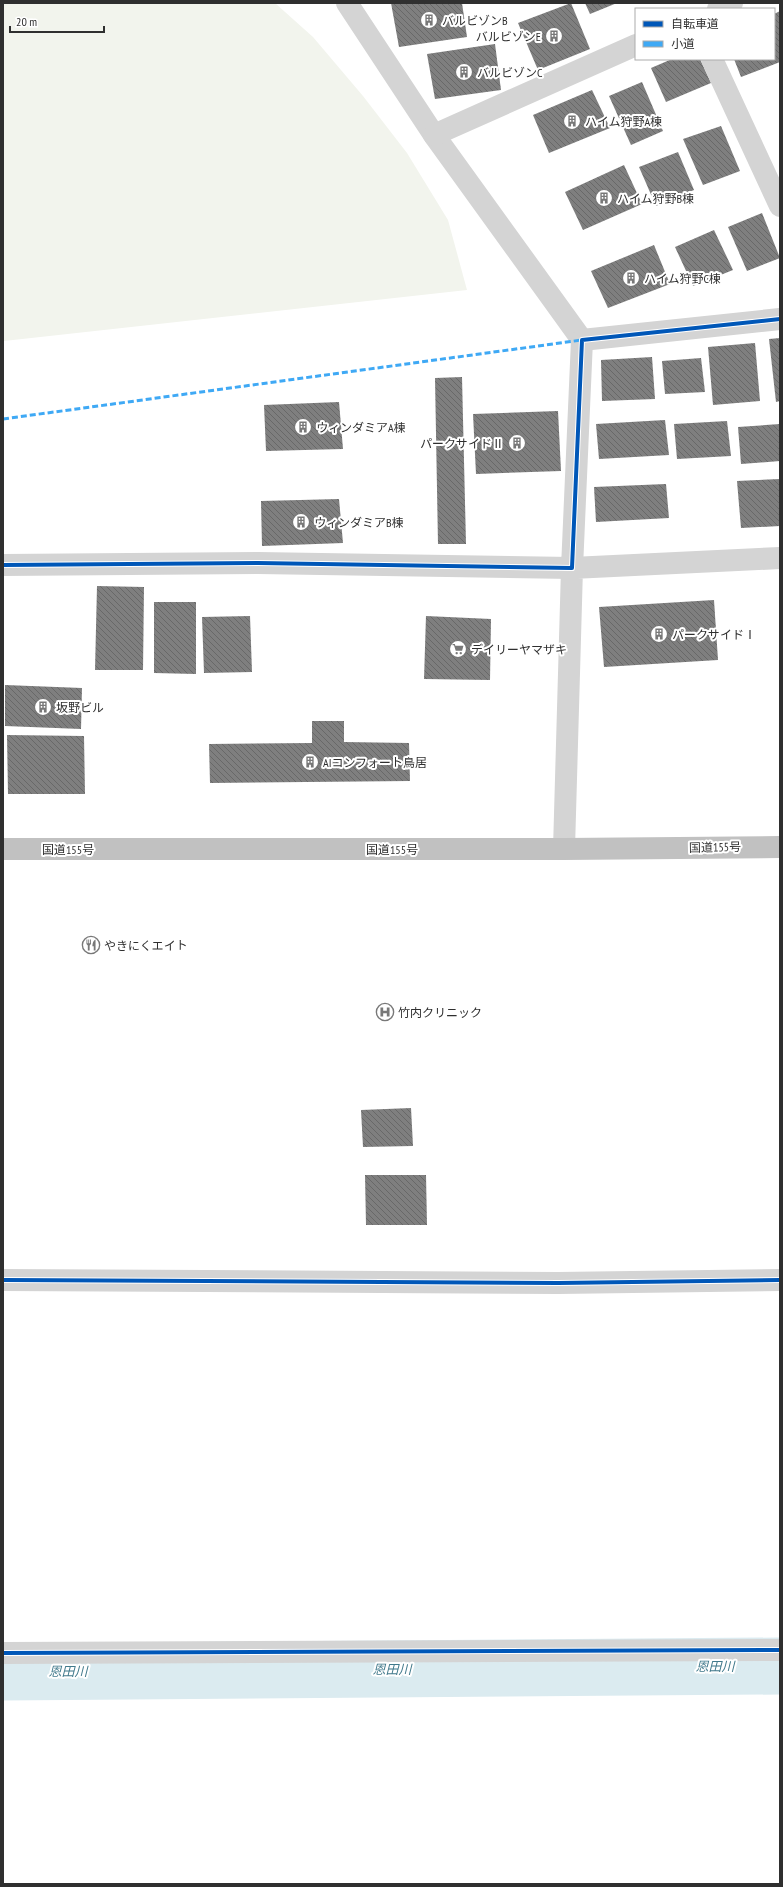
<svg xmlns="http://www.w3.org/2000/svg" width="783" height="1887" viewBox="0 0 783 1887" font-family="'PT Sans Narrow','Noto Sans JP',sans-serif">
<defs>
<pattern id="building-back-hatch" width="6" height="6" patternUnits="userSpaceOnUse"><rect width="6" height="6" fill="#7f7f7f"/><path d="M-1 5l2 2M0 0l6 6M5-1l2 2" fill="none" stroke="#686868"/></pattern>
</defs>
<rect width="100%" height="100%" fill="#fff"/>
<polygon fill="#f2f4ed" points="3,3 275,3 313,37 363,96 407,153 448,220 467,290 4,341"/>
<g fill="none" stroke-linecap="round" stroke-linejoin="round">
<polyline stroke="#dbebf0" stroke-width="57" points="3,1672 780,1666"/>
</g>
<g fill="url(#building-back-hatch)">
<polygon points="391,3 462,3 467,37 399,47"/>
<polygon points="571,3 590,49 538,70 518,23"/>
<polygon points="585,3 617,3 590,14"/>
<polygon points="780,11 780,62 741,77 734,59 774,59 774,14"/>
<polygon points="495,44 501,90 435,99 427,54"/>
<polygon points="672,59 700,59 711,83 666,102 651,68"/>
<polygon points="642,82 663,131 631,145 609,96"/>
<polygon points="592,90 610,128 549,153 533,115"/>
<polygon points="721,126 740,171 703,185 683,139"/>
<polygon points="678,152 694,190 656,206 639,167"/>
<polygon points="624,165 642,204 583,230 565,192"/>
<polygon points="762,213 780,258 747,271 728,227"/>
<polygon points="714,230 733,270 693,286 675,247"/>
<polygon points="654,245 670,284 608,308 591,271"/>
<polygon points="780,338 780,401 776,402 769,339"/>
<polygon points="755,343 760,401 713,405 708,347"/>
<polygon points="652,357 655,399 602,401 601,360"/>
<polygon points="701,358 705,392 665,394 662,361"/>
<polygon points="462,377 466,544 438,544 435,378"/>
<polygon points="339,402 343,449 266,451 264,405"/>
<polygon points="558,411 561,471 476,474 473,414"/>
<polygon points="665,420 669,455 599,459 596,424"/>
<polygon points="727,421 731,456 677,459 674,424"/>
<polygon points="780,424 780,461 741,464 738,427"/>
<polygon points="780,479 780,526 741,528 737,481"/>
<polygon points="666,484 669,518 596,522 594,487"/>
<polygon points="339,499 343,543 262,546 261,501"/>
<polygon points="97,586 144,587 143,670 95,670"/>
<polygon points="714,600 718,660 604,667 599,607"/>
<polygon points="154,602 196,602 196,674 154,673"/>
<polygon points="250,616 252,672 204,673 202,617"/>
<polygon points="426,616 491,619 490,680 424,679"/>
<polygon points="5,685 82,688 81,729 5,726"/>
<polygon points="312,721 344,721 344,742 409,743 410,781 210,783 209,744 312,743"/>
<polygon points="7,735 84,736 85,794 8,794"/>
<polygon points="411,1108 413,1146 363,1147 361,1110"/>
<polygon points="365,1175 426,1175 427,1225 366,1225"/>
</g>
<g fill="none" stroke-linecap="round" stroke-linejoin="round">
<g stroke="#d4d4d4" stroke-width="22">
<polyline points="347,3 434,135 582,340"/>
<polyline points="718,9 732,3"/>
<polyline points="712,59 780,206"/>
<polyline points="434,135 636,45"/>
<polyline points="3,565 258,563 572,568 582,340 780,319"/>
<polyline points="564,849 572,568 780,558"/>
<polyline points="3,1280 558,1283 780,1280"/>
<polyline points="3,1653 780,1650"/>
</g>
<polyline stroke="#c1c1c1" stroke-width="22" points="3,849 564,849 780,847"/>
<polyline stroke="#3fa9f5" stroke-width="3" stroke-dasharray="6 3" stroke-linecap="butt" points="3,419 582,340"/>
<defs>
<g id="cycleway">
<polyline points="3,565 258,563 572,568 582,340 780,319"/>
<polyline points="3,1280 558,1283 780,1280"/>
<polyline points="3,1653 780,1650"/>
</g>
</defs>
<use href="#cycleway" stroke="#fff" stroke-width="6"/>
<use href="#cycleway" stroke="#0057b8" stroke-width="4"/>
</g>
<defs>
<symbol id="building-ring" viewBox="-11 -11 22 22"><circle r="9.5" fill="#fff" stroke="#787878" stroke-width="1.5"/><path d="M-4-6H4V6H1V3H-1V6H-4ZM-2.5-4.3h1.7v1.8h-1.7ZM.8-4.3h1.7v1.8H.8ZM-2.5-1h1.7V.8h-1.7ZM.8-1h1.7V.8H.8Z" fill="#787878"/></symbol>
<symbol id="supermarket-ring" viewBox="-11 -11 22 22"><circle r="9.5" fill="#fff" stroke="#787878" stroke-width="1.5"/><path d="M-6-5.5h2.5l.6 2H6L4.5 2H-2.5L-4.4-4H-6ZM-1.5 3.2a1.3 1.3 0 1 0 .1 0ZM3 3.2a1.3 1.3 0 1 0 .1 0Z" fill="#787878"/></symbol>
<symbol id="restaurant-ring" viewBox="-11 -11 22 22"><circle r="9.5" fill="#fff" stroke="#787878" stroke-width="1.5"/><path d="M-5-6h1v4h1v-4h1v4h1v-4h1v5L-1.5 .5V6h-2V.5L-5-1ZM5-6V6H3V1.5H1.5Q1.5-4 5-6Z" fill="#787878"/></symbol>
<symbol id="hospital-ring" viewBox="-11 -11 22 22"><circle r="9.5" fill="#fff" stroke="#787878" stroke-width="1.5"/><path d="M-5-5h3v3.5h4V-5h3V5h-3V1.5h-4V5h-3Z" fill="#787878"/></symbol>
</defs>
<g fill-rule="evenodd">
<use href="#building-ring" x="419" y="10" width="20" height="20"/>
<use href="#building-ring" x="544" y="26" width="20" height="20"/>
<use href="#building-ring" x="454" y="62" width="20" height="20"/>
<use href="#building-ring" x="562" y="111" width="20" height="20"/>
<use href="#building-ring" x="594" y="188" width="20" height="20"/>
<use href="#building-ring" x="621" y="268" width="20" height="20"/>
<use href="#building-ring" x="293" y="417" width="20" height="20"/>
<use href="#building-ring" x="507" y="433" width="20" height="20"/>
<use href="#building-ring" x="291" y="512" width="20" height="20"/>
<use href="#building-ring" x="649" y="624" width="20" height="20"/>
<use href="#supermarket-ring" x="448" y="639" width="20" height="20"/>
<use href="#building-ring" x="33" y="697" width="20" height="20"/>
<use href="#building-ring" x="300" y="752" width="20" height="20"/>
<use href="#restaurant-ring" x="81" y="935" width="20" height="20"/>
<use href="#hospital-ring" x="375" y="1002" width="20" height="20"/>
</g>
<g text-anchor="middle" dominant-baseline="central" stroke-width="4" stroke-linejoin="round" paint-order="stroke">
<g font-size="12" fill="#2f2f2f" stroke="#fff" text-anchor="start">
<text x="442" y="20">バルビゾンB</text>
<text x="541" y="36" text-anchor="end">バルビゾンE</text>
<text x="477" y="72">バルビゾンC</text>
<text x="585" y="121">ハイム狩野A棟</text>
<text x="617" y="198">ハイム狩野B棟</text>
<text x="644" y="278">ハイム狩野C棟</text>
<text x="316" y="427">ウィンダミアA棟</text>
<text x="504" y="443" text-anchor="end">パークサイドⅡ</text>
<text x="314" y="522">ウィンダミアB棟</text>
<text x="672" y="634">パークサイドⅠ</text>
<text x="471" y="649">デイリーヤマザキ</text>
<text x="56" y="707">坂野ビル</text>
<text x="323" y="762">AIコンフォート鳥居</text>
<text x="104" y="945">やきにくエイト</text>
<text x="398" y="1012">竹内クリニック</text>
</g>
<g font-size="12" fill="#2f2f2f" stroke="#fff">
<text transform="translate(715 847) rotate(-1)">国道155号</text>
<text x="68" y="849">国道155号</text>
<text x="392" y="849">国道155号</text>
</g>
<g font-size="13" font-style="italic" fill="#427a8c" stroke="#fff">
<text x="715" y="1666">恩田川</text>
<text x="392" y="1669">恩田川</text>
<text x="68" y="1671">恩田川</text>
</g>
</g>
<rect width="783" height="1887" fill="none" stroke="#2f2f2f" stroke-width="8"/>
<rect x="635" y="8" width="140" height="52" fill="#ffffff" stroke="#acacac"/>
<rect x="643" y="21" width="20" height="6" fill="#0057b8" stroke="#acacac"/>
<text x="671" y="28" font-size="12" fill="#2f2f2f">自転車道</text>
<rect x="643" y="41" width="20" height="6" fill="#3fa9f5" stroke="#acacac"/>
<text x="671" y="48" font-size="12" fill="#2f2f2f">小道</text>
<path d="M10 26v6h94v-6" fill="none" stroke="#2f2f2f" stroke-width="2"/>
<text x="16" y="26" font-size="12" fill="#2f2f2f" stroke="#ffffff" stroke-width="3" paint-order="stroke">20 m</text>
</svg>
